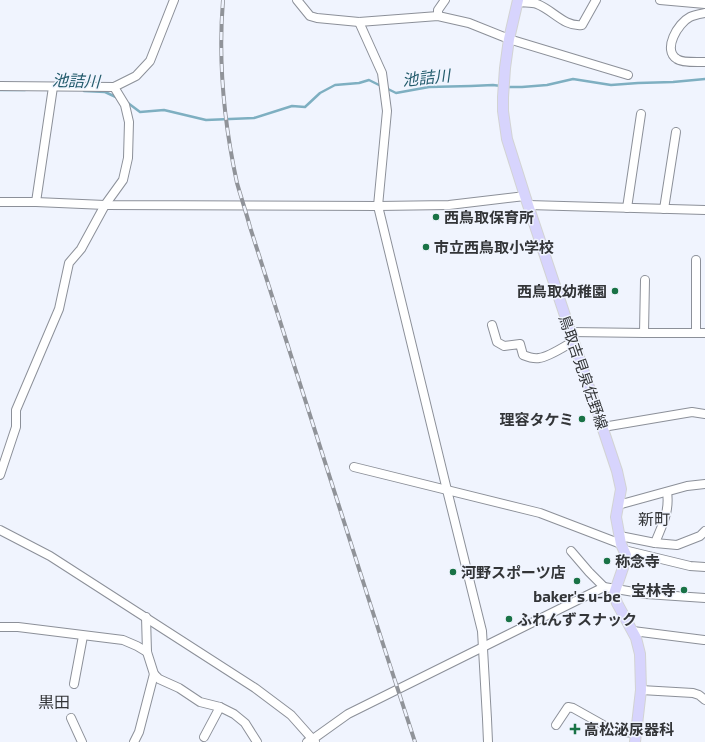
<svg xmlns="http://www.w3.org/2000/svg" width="705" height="742" viewBox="0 0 705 742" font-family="'Exo 2','Noto Sans JP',sans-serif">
<rect width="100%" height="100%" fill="#f0f4fe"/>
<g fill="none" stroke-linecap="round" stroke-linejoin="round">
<g stroke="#7eafc1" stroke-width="2.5">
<polyline points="506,87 522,87 547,85 573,79 611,85 638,83 673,82 705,79"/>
<polyline points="386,88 396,93 429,87 471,86 493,85 501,86"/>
<polyline points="0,90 25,90"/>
<polyline points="84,91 105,92 118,98"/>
<polyline points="128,103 140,112 164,110 206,120 254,118 292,106 305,107 320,93 335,85 359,83 369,80 381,86"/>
</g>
<defs>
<g id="minor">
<polyline points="297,0 310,16 317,18 359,22 438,16 469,23 509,39 628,75"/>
<polyline points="660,0 705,4"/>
<path d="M518 2C524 3 532 2 537 4 553 10 564 27 582 25L596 0"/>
<path d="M705 13C700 14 694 15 690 17 678 23 662 50 677 59 682 63 698 62 705 62"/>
<polyline points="438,16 438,10 445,0"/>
<polyline points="359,22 382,73 387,111 378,206 447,490 482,631 487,719 488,742"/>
<polyline points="0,86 114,87 136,76 150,61 174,0"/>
<polyline points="0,202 36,202 105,205 378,206 449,205 525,196"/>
<polyline points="36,202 53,87"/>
<polyline points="528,205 705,210"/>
<polyline points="627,208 641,114"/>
<polyline points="664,209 676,132"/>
<path d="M492 325 497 342 504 346 520 344 523 355C528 357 534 359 539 358 549 357 565 346 574 341"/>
<polyline points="571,332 644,333 705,333"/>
<polyline points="644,333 645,280"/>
<polyline points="696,333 696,260"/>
<polyline points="603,427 692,412 705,414"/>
<polyline points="354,467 540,513 621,544"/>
<polyline points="0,475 16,427 16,410 59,309 69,263 81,249 105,205 123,180 128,158 129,122 125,105 114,87"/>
<polyline points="618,505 687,486 705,484"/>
<polyline points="0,530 50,556 255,688 291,715 315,742"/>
<polyline points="620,536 655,543 677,545 700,536 705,531"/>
<path d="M655 543C662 525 670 512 667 492"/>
<polyline points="624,550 690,566 705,567"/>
<polyline points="571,551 589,572 604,587"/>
<polyline points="0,627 18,627 123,640 137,646 147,652"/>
<polyline points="633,631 704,640"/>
<polyline points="154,674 159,679 179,688 200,702 220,707 234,714 245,723 257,742"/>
<polyline points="74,684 83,636"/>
<polyline points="641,690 693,693 699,695 705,700"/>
<polyline points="71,718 82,742"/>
<polyline points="556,725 568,707 573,708 614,731 636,733"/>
<polyline points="204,737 220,707"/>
<polyline points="134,742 139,732 154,674 147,652 146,617"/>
<polyline points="307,742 313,739 348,714 604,587 646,594 705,598"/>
</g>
<polyline id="major" points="518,0 509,39 505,68 503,97 503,111 507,139 525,196 617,471 621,489 616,517 621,544 626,555 625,562 614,594 617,603 636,638 640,654 641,690 635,742"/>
</defs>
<use href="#minor" stroke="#8c9099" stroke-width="10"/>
<use href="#major" stroke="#d2d3d3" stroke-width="12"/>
<use href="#minor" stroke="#fff" stroke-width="8"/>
<use href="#major" stroke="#d7d4fd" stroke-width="10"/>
<defs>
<path id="rail" d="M223 0C218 61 224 123 237 183 241 197 246 212 250 227L383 644 415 742"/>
</defs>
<use href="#rail" stroke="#909399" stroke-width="4"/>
<use href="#rail" stroke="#f0f4fe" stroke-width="2.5" stroke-dasharray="8" stroke-linecap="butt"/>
</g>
<g fill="#197246" stroke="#f0f4fe" stroke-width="1.5">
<circle cx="436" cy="217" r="4"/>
<circle cx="426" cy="247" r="4"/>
<circle cx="615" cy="291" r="4"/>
<circle cx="582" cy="419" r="4"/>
<circle cx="607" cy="561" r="4"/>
<circle cx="453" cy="572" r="4"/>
<circle cx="577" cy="581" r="4"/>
<circle cx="684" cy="590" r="4"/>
<circle cx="509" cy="619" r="4"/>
<path d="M573 723h4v4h4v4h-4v4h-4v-4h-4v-4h4z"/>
</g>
<g text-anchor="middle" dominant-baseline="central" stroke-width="3" stroke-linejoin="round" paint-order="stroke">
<g font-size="15" font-weight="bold" fill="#333538" stroke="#f0f4fe" text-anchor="start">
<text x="444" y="217">西鳥取保育所</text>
<text x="434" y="247">市立西鳥取小学校</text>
<text x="607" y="291" text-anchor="end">西鳥取幼稚園</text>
<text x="574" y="419" text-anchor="end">理容タケミ</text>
<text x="615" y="561">称念寺</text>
<text x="461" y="572">河野スポーツ店</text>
<text x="676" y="590" text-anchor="end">宝林寺</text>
<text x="577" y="596" text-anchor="middle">baker's u-be</text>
<text x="517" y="619">ふれんずスナック</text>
<text x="584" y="729">高松泌尿器科</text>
</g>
<g font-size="15" fill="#333538" stroke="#f0f4fe">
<text transform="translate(584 372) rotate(71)">鳥取吉見泉佐野線</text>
</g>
<g font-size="16" font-style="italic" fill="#235b6c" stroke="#f0f4fe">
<text transform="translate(426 77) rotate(-6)">池詰川</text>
<text transform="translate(76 80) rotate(2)">池詰川</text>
</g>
<g font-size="16" fill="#333538" stroke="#f0f4fe">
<text x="654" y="518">新町</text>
<text x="54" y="701">黒田</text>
</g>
</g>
</svg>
